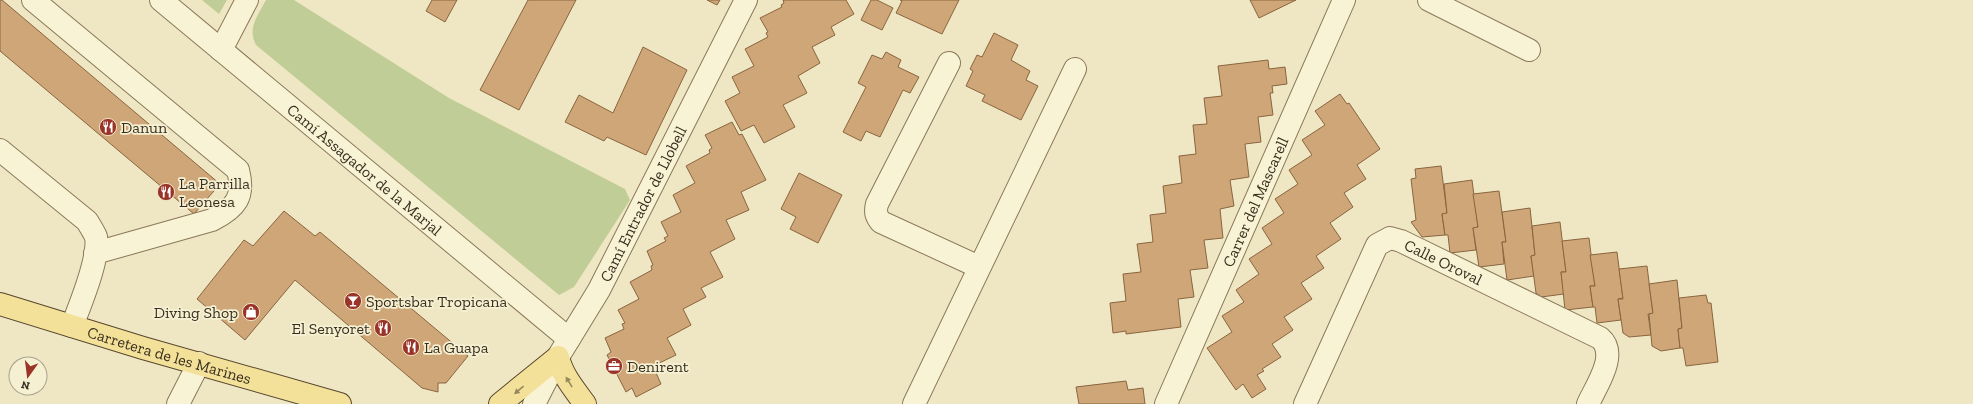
<svg xmlns="http://www.w3.org/2000/svg" width="1973" height="404" viewBox="0 0 1973 404" font-family="'Zilla Slab',serif">
<rect width="100%" height="100%" fill="#efe7c3"/>
<g fill="#c1cd96">
<polygon points="202,0 227,0 219,14"/>
<path d="M266 0H294L449 98 625 189 630 200 574 287 559 295 256 45C247 28 258 15 266 0Z"/>
</g>
<g fill="#cea678" stroke="#89653f">
<polygon points="0,0 2,0 220,184 194,214 0,51"/>
<polygon points="432,0 457,0 445,22 426,11"/>
<polygon points="528,0 576,0 519,110 480,90"/>
<polygon points="707,0 720,0 717,5"/>
<polygon points="783,0 846,0 854,14 831,27 835,35 812,47 820,63 798,76 807,93 783,105 795,127 764,143 754,125 741,131 725,101 740,93 732,77 754,66 745,49 768,37 766,33 768,32 760,18 782,7 781,5 784,3"/>
<polygon points="871,0 877,0 893,8 882,30 861,20"/>
<polygon points="900,0 959,0 942,34 896,13 902,1"/>
<polygon points="1250,0 1296,0 1259,18"/>
<polygon points="994,33 1018,45 1011,60 1030,71 1026,80 1038,86 1021,120 982,101 985,95 966,86 973,71 970,69 977,55 982,57"/>
<polygon points="643,47 687,70 646,155 607,137 604,141 565,122 579,95 613,113"/>
<polygon points="886,52 901,60 898,67 919,77 910,93 903,90 880,137 866,131 861,141 843,132 866,87 858,83 872,55 882,59"/>
<polygon points="1268,60 1269,69 1285,67 1287,84 1272,86 1273,93 1270,93 1273,115 1258,117 1261,142 1245,144 1249,177 1230,180 1234,206 1220,209 1223,238 1204,240 1208,268 1190,270 1194,297 1178,299 1181,327 1126,334 1126,331 1113,333 1110,303 1126,301 1123,274 1141,272 1137,244 1153,242 1150,215 1166,213 1163,186 1182,183 1179,156 1196,154 1193,125 1207,124 1204,98 1222,96 1218,66"/>
<polygon points="1340,94 1347,104 1349,103 1380,149 1357,165 1366,179 1344,193 1353,207 1330,223 1341,239 1316,256 1324,268 1301,283 1312,299 1284,317 1293,330 1272,344 1281,357 1262,369 1264,371 1257,375 1266,389 1252,398 1243,384 1236,390 1207,348 1232,332 1222,316 1244,302 1236,290 1259,274 1249,259 1272,244 1262,228 1284,213 1275,199 1298,184 1289,170 1312,155 1302,140 1325,125 1315,111"/>
<polygon points="732,122 739,135 742,134 766,180 741,192 749,210 726,220 735,239 710,252 723,277 701,288 706,297 683,309 691,325 667,338 676,355 653,366 661,384 636,397 632,388 626,392 607,355 611,352 605,338 624,329 622,324 625,323 618,310 639,299 630,282 652,270 651,266 653,265 647,251 666,241 664,238 668,236 661,222 681,212 673,195 695,183 686,166 710,153 709,150 712,148 705,135"/>
<polygon points="1441,166 1447,213 1442,214 1445,235 1422,237 1411,222 1416,220 1411,179 1416,178 1415,169"/>
<polygon points="799,173 842,195 818,243 790,229 796,217 781,209"/>
<polygon points="1472,180 1478,227 1473,228 1476,250 1450,253 1448,235 1445,235 1442,214 1447,213 1444,184"/>
<polygon points="1499,191 1506,242 1502,242 1504,264 1479,267 1473,228 1478,227 1473,194"/>
<polygon points="1530,208 1535,255 1531,256 1534,276 1507,280 1502,242 1506,242 1502,212"/>
<polygon points="284,211 315,236 320,232 468,356 446,383 438,383 438,392 422,388 295,280 245,340 197,299 244,240 253,246"/>
<polygon points="1560,222 1566,272 1561,272 1564,294 1541,297 1536,293 1531,256 1535,255 1532,226"/>
<polygon points="1589,238 1595,286 1590,286 1593,307 1565,310 1561,272 1566,272 1562,241"/>
<polygon points="1617,252 1623,298 1618,299 1621,320 1597,323 1595,307 1593,307 1590,286 1595,286 1590,255"/>
<polygon points="1647,266 1653,314 1648,314 1651,335 1629,337 1623,333 1618,299 1623,299 1619,269"/>
<polygon points="1677,280 1682,328 1678,329 1680,348 1661,351 1652,346 1649,314 1653,313 1649,284"/>
<polygon points="1706,295 1708,303 1711,303 1718,362 1686,366 1683,348 1680,348 1678,329 1682,328 1679,298"/>
<polygon points="1126,381 1128,390 1143,388 1145,404 1079,404 1076,387"/>
</g>
<g fill="none" stroke-linecap="round" stroke-linejoin="round">
<defs>
<g id="minor">
<path d="M33 0 238 170C245 197 236 208 212 220L95 253"/>
<path id="s1" d="M161 0 569 339"/>
<polyline points="1429,0 1529,50"/>
<polyline points="221,50 247,0"/>
<path d="M949 63 877 204C875 212 876 216 881 222L979 267"/>
<path d="M0 150 87 221C90 226 94 232 96 237 100 258 80 305 72 326"/>
<polyline points="178,404 199,363"/>
<path id="s2" d="M534 404 558 357 599 290 746 0"/>
<polyline points="914,404 1075,69"/>
<path id="s3" d="M1166 404 1344 0"/>
<path id="s4" d="M1305 404 1377 245 1390 238 1401 241 1600 338C1619 354 1596 386 1588 404"/>
</g>
<g id="major">
<path id="s5" d="M0 304 143 348 340 404"/>
<path d="M500 404 558 357C562 375 574 389 585 404"/>
</g>
</defs>
<use href="#minor" stroke="#8a7859" stroke-width="24"/>
<use href="#major" stroke="#57462e" stroke-width="24"/>
<use href="#minor" stroke="#f9f3d6" stroke-width="22"/>
<use href="#major" stroke="#f3e19a" stroke-width="22"/>
</g>
<defs><path id="oneway-solid" d="M-6-.8H1V-3.2L6.5 0L1 3.2V.8H-6Z"/></defs>
<g fill="#96885c">
<use href="#oneway-solid" transform="translate(569 382) rotate(-121)"/>
<use href="#oneway-solid" transform="translate(519 390) rotate(140)"/>
</g>
<defs>
<symbol id="restaurant-disc" viewBox="-11 -11 22 22"><circle r="9.5" fill="#9a3428" stroke="#f6f0d3"/><path d="M-5-6h1v4h1v-4h1v4h1v-4h1v5L-1.5 .5V6h-2V.5L-5-1ZM5-6V6H3V1.5H1.5Q1.5-4 5-6Z" fill="#fff"/></symbol>
<symbol id="bar-disc" viewBox="-11 -11 22 22"><circle r="9.5" fill="#9a3428" stroke="#f6f0d3"/><path d="M-6-5H6L.8 .8V4.5H3.5V6h-7V4.5H-.8V.8Z" fill="#fff"/></symbol>
<symbol id="shop-disc" viewBox="-11 -11 22 22"><circle r="9.5" fill="#9a3428" stroke="#f6f0d3"/><path d="M-5-2.5h2.3a2.7 3.5 0 0 1 5.4 0H5L5.5 6h-11ZM-1.5-2.5h3a1.5 2.3 0 0 0-3 0Z" fill="#fff"/></symbol>
<symbol id="office-disc" viewBox="-11 -11 22 22"><circle r="9.5" fill="#9a3428" stroke="#f6f0d3"/><path d="M-6-3h4V-5.5h4V-3h4V5H-6ZM-1-4.5V-3h2v-1.5ZM-6 0V1H6V0Z" fill="#fff"/></symbol>
</defs>
<g fill-rule="evenodd">
<use href="#restaurant-disc" x="98" y="117" width="20" height="20"/>
<use href="#restaurant-disc" x="156" y="182" width="20" height="20"/>
<use href="#bar-disc" x="343" y="291" width="20" height="20"/>
<use href="#shop-disc" x="241" y="302" width="20" height="20"/>
<use href="#restaurant-disc" x="373" y="318" width="20" height="20"/>
<use href="#restaurant-disc" x="401" y="337" width="20" height="20"/>
<use href="#office-disc" x="604" y="356" width="20" height="20"/>
</g>
<g text-anchor="middle" dominant-baseline="central" stroke-width="3.5" stroke-linejoin="round" paint-order="stroke">
<g font-size="16" fill="#392e1e" stroke="#f6f0d3" text-anchor="start">
<text x="121" y="127">Danun</text>
<text x="179" y="183">La Parrilla<tspan x="179" dy="18">Leonesa</tspan></text>
<text x="366" y="301">Sportsbar Tropicana</text>
<text x="238" y="312" text-anchor="end">Diving Shop</text>
<text x="370" y="328" text-anchor="end">El Senyoret</text>
<text x="424" y="347">La Guapa</text>
<text x="627" y="366">Denirent</text>
</g>
<g font-size="16" fill="#392e1e" stroke="#f6f0d3">
<text stroke="none"><textPath href="#s1" startOffset="265">Camí Assagador de la Marjal</textPath></text>
<text stroke="none"><textPath href="#s3" startOffset="221">Carrer del Mascarell</textPath></text>
<text stroke="none"><textPath href="#s2" startOffset="228">Camí Entrador de Llobell</textPath></text>
<text stroke="none"><textPath href="#s4" startOffset="248">Calle Oroval</textPath></text>
<text stroke="none"><textPath href="#s5" startOffset="177">Carretera de les Marines</textPath></text>
</g>
</g>
<g transform="translate(28 376) rotate(194)"><circle r="19" fill="#f6f0d3" stroke="#aaa28b"/>
<path d="M0-3L7 15L0 10L-7 15Z" fill="#9a3428"/>
<text y="-6" font-size="11" font-weight="bold" text-anchor="middle" fill="#392e1e">N</text>
</g>
</svg>
